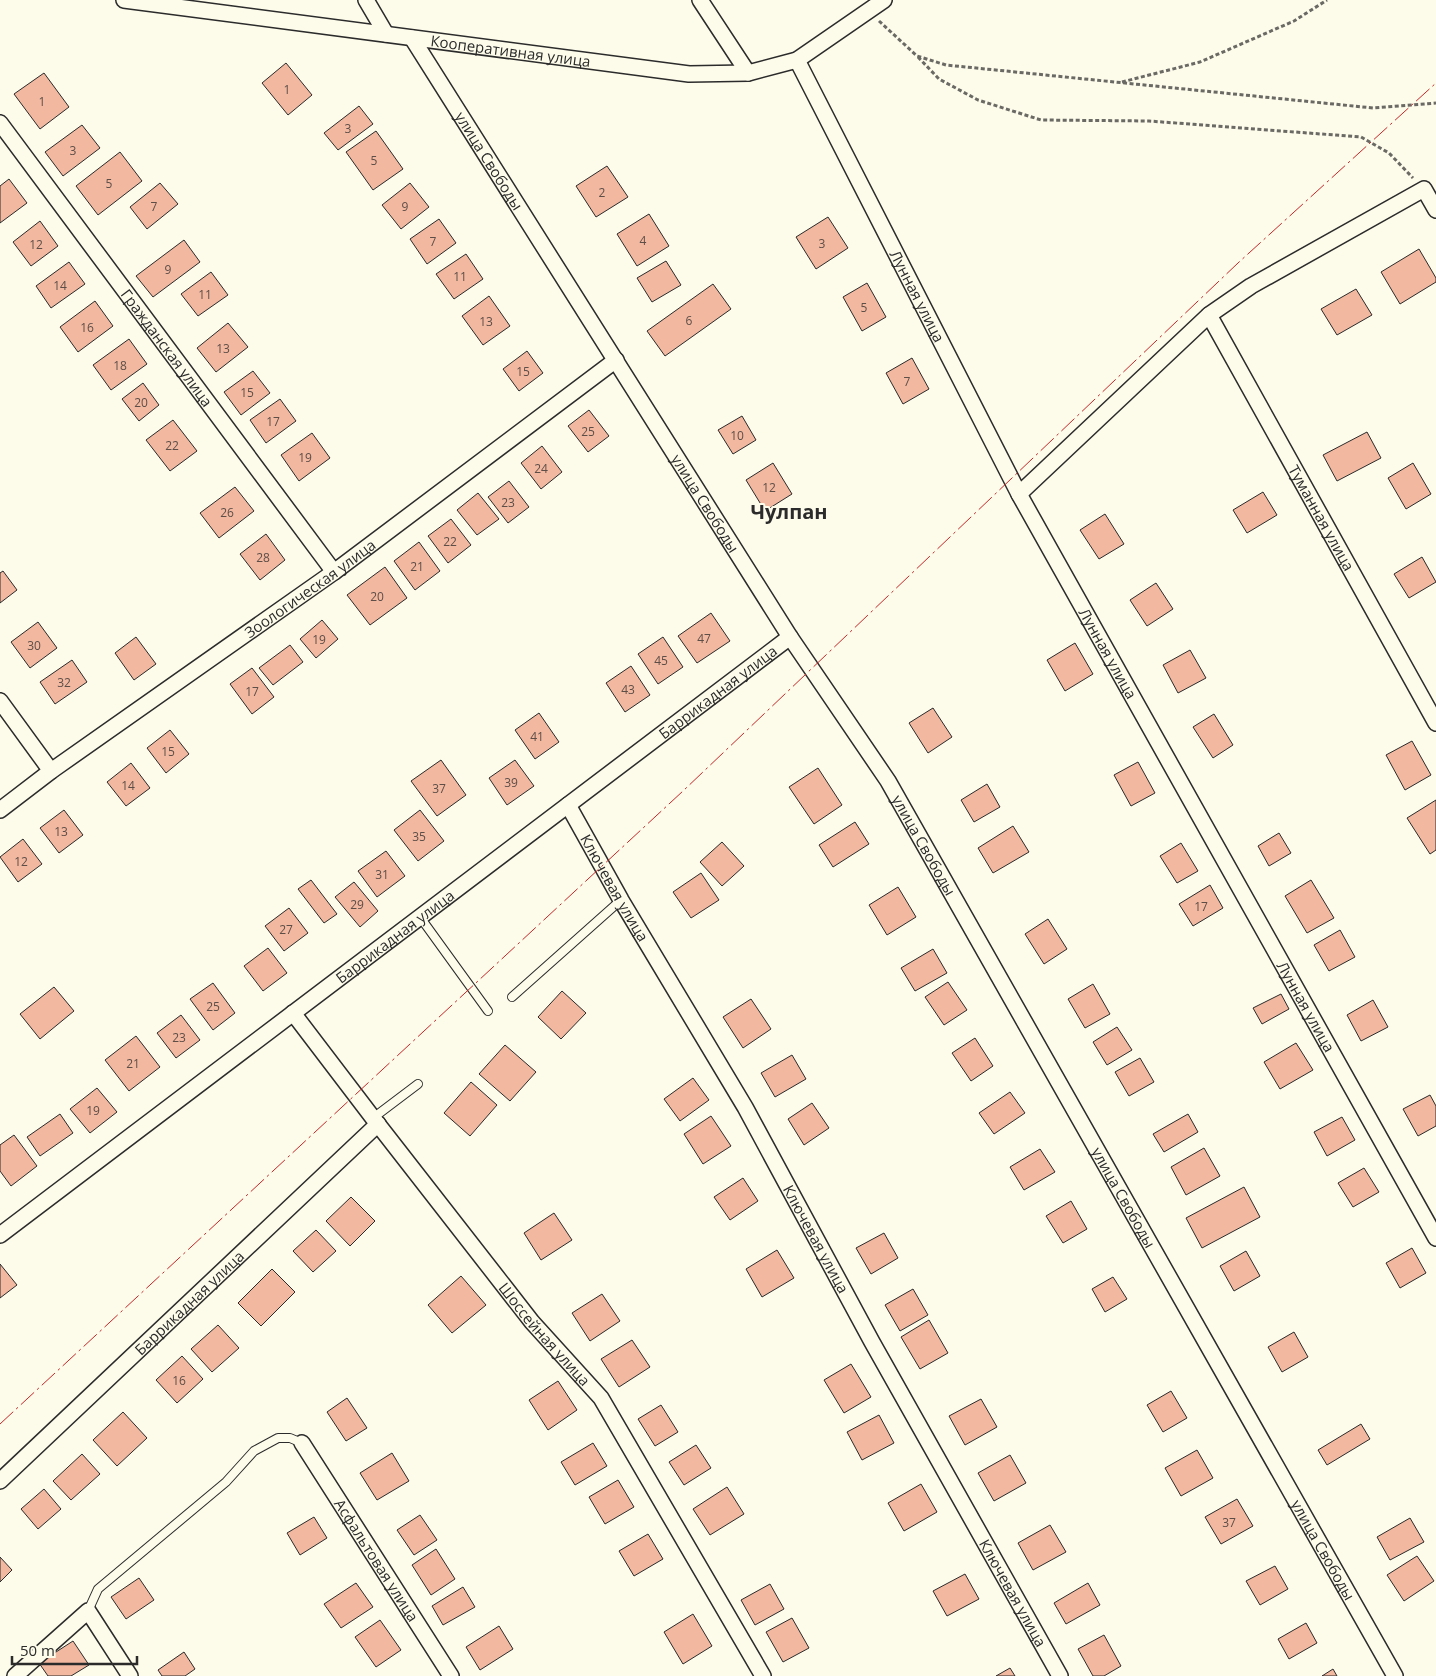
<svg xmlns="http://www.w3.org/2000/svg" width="1436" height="1676" viewBox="0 0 1436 1676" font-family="'Open Sans',sans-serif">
<rect width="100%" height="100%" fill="#fdfbea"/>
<g fill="#f2b8a0" stroke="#2b2b2b">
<polygon points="286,63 312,95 288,115 262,83"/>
<polygon points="44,73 69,107 40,129 14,94"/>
<polygon points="359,106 373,124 338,150 324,133"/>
<polygon points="82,125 100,148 63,176 45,152"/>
<polygon points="376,131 403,169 373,190 346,152"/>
<polygon points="120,152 142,181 98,215 76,186"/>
<polygon points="607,166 628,197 596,217 576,186"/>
<polygon points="9,179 27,203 0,223 0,186"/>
<polygon points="160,183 178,204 147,229 130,207"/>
<polygon points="410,183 429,207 401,229 382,205"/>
<polygon points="649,214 669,246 637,266 617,234"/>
<polygon points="828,217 848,248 816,269 796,237"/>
<polygon points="439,219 456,243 427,264 410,239"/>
<polygon points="40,221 58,246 31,266 13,242"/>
<polygon points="184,240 200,262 153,297 136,276"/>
<polygon points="1419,249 1436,278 1436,282 1400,304 1381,272"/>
<polygon points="466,254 483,279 454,299 436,274"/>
<polygon points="666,261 681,285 652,302 637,278"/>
<polygon points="69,262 85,284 51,308 36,286"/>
<polygon points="211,272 228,295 198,316 181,294"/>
<polygon points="867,283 886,317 862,331 843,297"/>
<polygon points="713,284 731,309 665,356 647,331"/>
<polygon points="1356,289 1372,315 1337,335 1321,309"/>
<polygon points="489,296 510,326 483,345 462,316"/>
<polygon points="95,301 113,326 78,352 60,327"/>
<polygon points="228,323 248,347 216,372 197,348"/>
<polygon points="129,339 147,364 111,390 93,365"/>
<polygon points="527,351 543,373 519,391 503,369"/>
<polygon points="912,358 929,389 903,404 886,373"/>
<polygon points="253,371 270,393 241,415 224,392"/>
<polygon points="143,383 159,405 139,421 122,399"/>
<polygon points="280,399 296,421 266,443 250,420"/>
<polygon points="589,410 609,436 588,452 568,426"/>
<polygon points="742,416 756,440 733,454 718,430"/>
<polygon points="173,420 197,451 170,471 146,440"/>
<polygon points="1367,432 1381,458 1337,481 1323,455"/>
<polygon points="312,433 330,458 299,481 281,455"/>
<polygon points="542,446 562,472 541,489 521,463"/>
<polygon points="773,463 792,494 765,511 746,480"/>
<polygon points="1413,463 1431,494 1406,509 1388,478"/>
<polygon points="509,481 529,507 508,523 488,497"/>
<polygon points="235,487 254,511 219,538 200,513"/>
<polygon points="1263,492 1277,515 1247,533 1233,510"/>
<polygon points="478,493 499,519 477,535 457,510"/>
<polygon points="1105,514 1124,544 1099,559 1080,530"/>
<polygon points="451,519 471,545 448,563 428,536"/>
<polygon points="266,534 285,560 260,580 240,554"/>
<polygon points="419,542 440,571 415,590 394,561"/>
<polygon points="1422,557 1436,582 1409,598 1394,574"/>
<polygon points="385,567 407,598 370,625 347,595"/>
<polygon points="3,571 17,590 0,603 0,573"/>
<polygon points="1156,583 1173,609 1147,626 1130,600"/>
<polygon points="711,613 730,641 697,663 678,636"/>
<polygon points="322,620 338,639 316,658 300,639"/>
<polygon points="38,622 57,648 30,668 11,642"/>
<polygon points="136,637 156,664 134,680 115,653"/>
<polygon points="663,637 683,667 658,684 638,654"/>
<polygon points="1075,643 1093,674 1065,691 1047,660"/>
<polygon points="290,645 303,662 273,685 259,668"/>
<polygon points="1190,650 1206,678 1178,693 1163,665"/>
<polygon points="72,660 87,682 55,704 40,682"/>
<polygon points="631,666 650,695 625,712 606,683"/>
<polygon points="252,668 274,697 252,714 230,684"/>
<polygon points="933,708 952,737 928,753 909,723"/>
<polygon points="539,713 559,742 535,759 515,730"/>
<polygon points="1214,714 1233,745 1213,758 1193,727"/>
<polygon points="170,730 189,754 166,773 147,748"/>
<polygon points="1412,741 1431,775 1405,790 1386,755"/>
<polygon points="441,760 466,795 437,816 411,781"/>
<polygon points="515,760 534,786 507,805 489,778"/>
<polygon points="1138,762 1155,793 1131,806 1114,775"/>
<polygon points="131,763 150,788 126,806 107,782"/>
<polygon points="818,768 842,805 814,824 789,787"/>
<polygon points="987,784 1000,807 974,822 961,800"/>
<polygon points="1436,800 1436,850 1430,854 1407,818"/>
<polygon points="64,810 83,835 59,853 40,828"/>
<polygon points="420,810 444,841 418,861 394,830"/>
<polygon points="855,822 869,844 833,867 819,845"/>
<polygon points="1013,826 1029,852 993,873 978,848"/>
<polygon points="1279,833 1291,853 1269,866 1258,846"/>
<polygon points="23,839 42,864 18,882 0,857"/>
<polygon points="722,842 744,866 722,886 700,862"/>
<polygon points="1181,843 1198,871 1177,883 1160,856"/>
<polygon points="386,851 405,876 377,897 358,871"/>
<polygon points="701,873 719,900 691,918 673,892"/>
<polygon points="311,880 337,914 324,923 298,889"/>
<polygon points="1311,880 1334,918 1307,933 1285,896"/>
<polygon points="354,882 378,911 360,927 335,897"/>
<polygon points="1210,885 1223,908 1193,926 1179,904"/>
<polygon points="898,887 916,917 887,935 869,905"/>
<polygon points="289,908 308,933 284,951 265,926"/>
<polygon points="1048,919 1067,949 1044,964 1025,934"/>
<polygon points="1340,930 1355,957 1329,971 1314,945"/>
<polygon points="268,948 287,973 263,991 244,966"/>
<polygon points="933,949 947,973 915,991 901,968"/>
<polygon points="948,982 967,1010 944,1025 925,997"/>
<polygon points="213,983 235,1013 213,1030 190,999"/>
<polygon points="1093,984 1110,1014 1085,1028 1068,999"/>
<polygon points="54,987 74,1011 40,1039 20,1014"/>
<polygon points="562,991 586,1013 561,1039 538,1017"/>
<polygon points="1281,994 1289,1009 1262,1024 1253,1008"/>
<polygon points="751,999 771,1029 743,1048 723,1017"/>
<polygon points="1373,1000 1388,1027 1361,1041 1347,1015"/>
<polygon points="181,1015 200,1040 176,1058 157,1033"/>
<polygon points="1117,1027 1132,1050 1107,1065 1093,1042"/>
<polygon points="136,1036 160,1067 129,1091 105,1060"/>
<polygon points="975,1038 993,1066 971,1081 952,1053"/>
<polygon points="1296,1043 1313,1070 1280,1089 1264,1062"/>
<polygon points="505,1045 536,1072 510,1101 479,1074"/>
<polygon points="792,1055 806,1079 775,1097 761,1073"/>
<polygon points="1140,1058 1154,1082 1129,1096 1115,1072"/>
<polygon points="693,1078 709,1100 680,1121 664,1099"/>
<polygon points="471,1082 497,1105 470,1136 444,1113"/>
<polygon points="97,1088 117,1112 90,1133 70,1109"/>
<polygon points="1010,1092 1025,1113 994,1134 979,1113"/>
<polygon points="1430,1095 1436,1106 1436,1126 1418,1136 1403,1109"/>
<polygon points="812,1103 829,1128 804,1145 788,1119"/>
<polygon points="60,1114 73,1133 40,1156 27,1137"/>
<polygon points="1188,1114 1198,1132 1164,1152 1153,1134"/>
<polygon points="711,1116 731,1146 703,1164 684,1134"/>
<polygon points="1342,1117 1355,1140 1327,1156 1314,1132"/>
<polygon points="14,1135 37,1166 11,1186 0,1171 0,1145"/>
<polygon points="1204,1148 1220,1176 1186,1195 1171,1167"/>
<polygon points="1040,1149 1055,1172 1024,1190 1010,1167"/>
<polygon points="1364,1168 1379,1192 1353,1207 1338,1183"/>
<polygon points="743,1178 758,1201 730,1220 714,1197"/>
<polygon points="1244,1187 1260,1217 1202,1248 1186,1218"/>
<polygon points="351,1197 375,1221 350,1246 326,1221"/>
<polygon points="1071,1201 1087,1229 1063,1243 1046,1216"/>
<polygon points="554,1213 572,1240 541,1260 524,1233"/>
<polygon points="316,1230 336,1251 313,1272 293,1251"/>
<polygon points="884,1233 898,1258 871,1274 856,1248"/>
<polygon points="1412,1248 1426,1273 1400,1288 1386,1263"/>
<polygon points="777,1250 794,1278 762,1297 746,1269"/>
<polygon points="1246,1251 1260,1276 1234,1291 1220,1266"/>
<polygon points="0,1264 17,1285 0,1298"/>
<polygon points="272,1269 295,1292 261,1326 238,1303"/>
<polygon points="461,1276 486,1305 452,1333 428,1305"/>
<polygon points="1113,1277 1127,1299 1105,1312 1092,1289"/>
<polygon points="913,1289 928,1315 900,1331 885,1305"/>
<polygon points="602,1294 620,1321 590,1341 572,1313"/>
<polygon points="929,1320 948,1353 920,1369 901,1337"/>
<polygon points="218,1325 239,1348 212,1372 191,1349"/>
<polygon points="1294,1332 1308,1357 1282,1372 1268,1347"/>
<polygon points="632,1340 650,1367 619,1387 601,1359"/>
<polygon points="182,1356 203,1379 177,1403 156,1380"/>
<polygon points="851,1364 871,1397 844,1413 824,1380"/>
<polygon points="558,1381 577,1410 548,1430 529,1400"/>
<polygon points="1171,1391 1187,1418 1163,1432 1147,1405"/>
<polygon points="347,1398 367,1428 346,1441 327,1412"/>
<polygon points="981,1399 997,1427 965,1445 949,1416"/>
<polygon points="661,1405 678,1432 655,1446 638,1419"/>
<polygon points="123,1412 147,1438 117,1466 93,1440"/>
<polygon points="879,1415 894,1443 862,1460 847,1432"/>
<polygon points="1361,1424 1370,1439 1327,1465 1318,1450"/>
<polygon points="593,1443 607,1466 575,1485 561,1462"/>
<polygon points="696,1445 711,1468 684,1485 669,1462"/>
<polygon points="1197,1450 1213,1478 1181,1496 1165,1468"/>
<polygon points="392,1453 409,1481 377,1500 360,1473"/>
<polygon points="82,1454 100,1474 71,1500 53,1481"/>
<polygon points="1010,1455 1026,1483 994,1501 978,1473"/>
<polygon points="618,1480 634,1507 605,1524 589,1497"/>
<polygon points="921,1484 937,1512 904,1531 888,1503"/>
<polygon points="727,1487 744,1514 710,1535 693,1509"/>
<polygon points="44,1489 61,1509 38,1529 21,1509"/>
<polygon points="1237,1499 1253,1526 1221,1544 1205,1517"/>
<polygon points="420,1515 437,1540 414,1555 397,1530"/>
<polygon points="314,1517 327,1538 300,1555 287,1533"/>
<polygon points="1410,1518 1424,1542 1390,1560 1377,1537"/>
<polygon points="1050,1525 1066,1552 1033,1570 1018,1543"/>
<polygon points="648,1534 663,1559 634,1576 619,1551"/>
<polygon points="436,1549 455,1579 431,1595 412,1565"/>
<polygon points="1417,1556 1434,1581 1404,1601 1387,1575"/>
<polygon points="0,1557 12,1570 0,1582"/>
<polygon points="1275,1566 1288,1589 1260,1605 1246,1581"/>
<polygon points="965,1574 979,1599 947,1616 933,1591"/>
<polygon points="139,1578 154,1600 126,1619 111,1597"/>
<polygon points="356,1583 373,1607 341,1628 324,1604"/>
<polygon points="1088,1583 1100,1605 1066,1624 1054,1603"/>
<polygon points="770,1584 784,1609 755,1625 741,1600"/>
<polygon points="463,1587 475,1607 443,1625 432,1606"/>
<polygon points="693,1614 712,1646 683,1664 664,1632"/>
<polygon points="792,1618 809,1648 783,1662 766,1632"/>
<polygon points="380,1620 401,1650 376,1667 355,1637"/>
<polygon points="1306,1623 1317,1643 1289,1659 1278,1639"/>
<polygon points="499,1626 513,1649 480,1670 466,1647"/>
<polygon points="1104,1635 1121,1666 1104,1676 1093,1676 1078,1649"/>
<polygon points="73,1641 89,1665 71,1676 48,1676 39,1663"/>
<polygon points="184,1652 195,1669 185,1676 162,1676 158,1670"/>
<polygon points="1010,1668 1015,1676 996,1676"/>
<polygon points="1333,1669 1337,1676 1322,1676"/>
</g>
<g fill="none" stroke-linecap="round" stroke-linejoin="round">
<defs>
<g id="service">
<polyline points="420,917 488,1011"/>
<polyline points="512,997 621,900"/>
<polyline points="373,1118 418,1084"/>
<polyline points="88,1611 98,1589 226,1482 254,1451 278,1438 290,1438 302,1443"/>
</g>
<g id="minor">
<path id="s1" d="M124 0 689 74 748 73 797 60 884 0"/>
<polyline points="366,0 386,34"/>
<polyline points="700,0 748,73"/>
<path id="s2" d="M412 38 790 637 888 781 1395 1676"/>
<path id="s3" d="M797 60 1019 494 1436 1238"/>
<path id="s4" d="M0 123 334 572"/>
<path id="s5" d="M1209 315 1436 723"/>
<polyline points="1019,494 1209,315 1251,286 1424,189 1436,210"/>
<polyline points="0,701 51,771"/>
<path id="s6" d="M568 805 621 900 745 1107 872 1342 1060 1676"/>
<path id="s7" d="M0 810 51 771 334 572 616 360"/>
<path id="s8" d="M293 1013 373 1118 532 1322 601 1398 763 1676"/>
<path id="s9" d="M0 1235 790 637"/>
<path id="s10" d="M302 1443 451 1676"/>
<path id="s11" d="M0 1481 378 1124"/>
<polyline points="15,1676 88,1611 130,1676"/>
</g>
</defs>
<use href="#service" stroke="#2b2b2b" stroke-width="10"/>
<use href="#minor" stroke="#2b2b2b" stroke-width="18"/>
<g stroke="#6a6964" stroke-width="3" stroke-dasharray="4 2.5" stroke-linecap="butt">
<polyline points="879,21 917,56 946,65 1373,108 1436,103"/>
<polyline points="918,57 939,79 978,100 1041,120 1149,121 1361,137 1389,153 1413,178"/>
<polyline points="1122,82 1200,62 1294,21 1327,0"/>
</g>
<use href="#service" stroke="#fdfbea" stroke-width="8"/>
<use href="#minor" stroke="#fdfbea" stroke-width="15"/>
<polyline stroke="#c62828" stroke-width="1" stroke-dasharray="18 4 2.5 4" stroke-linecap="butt" points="0,1424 683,791 1238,263 1436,83"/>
</g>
<g text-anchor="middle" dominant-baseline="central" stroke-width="4" stroke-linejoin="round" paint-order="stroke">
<g font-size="12" fill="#5d4e48">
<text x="287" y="89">1</text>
<text x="42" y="101">1</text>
<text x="348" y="128">3</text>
<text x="73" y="150">3</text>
<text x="374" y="160">5</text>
<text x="109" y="183">5</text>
<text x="602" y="192">2</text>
<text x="154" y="206">7</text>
<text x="405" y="206">9</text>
<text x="643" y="240">4</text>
<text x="433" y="241">7</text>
<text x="822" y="243">3</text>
<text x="36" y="244">12</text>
<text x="168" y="269">9</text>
<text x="460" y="276">11</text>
<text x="60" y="285">14</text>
<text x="205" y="294">11</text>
<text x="864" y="307">5</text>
<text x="689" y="320">6</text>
<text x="486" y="321">13</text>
<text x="87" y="327">16</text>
<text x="223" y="348">13</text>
<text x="120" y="365">18</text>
<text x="523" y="371">15</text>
<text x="907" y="381">7</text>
<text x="247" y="392">15</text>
<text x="141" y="402">20</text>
<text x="273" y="421">17</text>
<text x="588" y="431">25</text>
<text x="737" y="435">10</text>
<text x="172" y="445">22</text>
<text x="305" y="457">19</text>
<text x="541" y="468">24</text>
<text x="769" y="487">12</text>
<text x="508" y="502">23</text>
<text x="227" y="512">26</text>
<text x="450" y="541">22</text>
<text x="263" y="557">28</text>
<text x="417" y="566">21</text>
<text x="377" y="596">20</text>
<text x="704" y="638">47</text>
<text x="319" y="639">19</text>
<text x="34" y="645">30</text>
<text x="661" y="660">45</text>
<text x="64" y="682">32</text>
<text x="628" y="689">43</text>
<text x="252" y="691">17</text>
<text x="537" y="736">41</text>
<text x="168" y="751">15</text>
<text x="511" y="782">39</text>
<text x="128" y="785">14</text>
<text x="439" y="788">37</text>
<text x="61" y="831">13</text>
<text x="419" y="836">35</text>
<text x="21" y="861">12</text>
<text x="382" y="874">31</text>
<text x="357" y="904">29</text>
<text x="1201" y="906">17</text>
<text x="286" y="929">27</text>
<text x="213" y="1006">25</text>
<text x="179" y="1037">23</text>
<text x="133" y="1063">21</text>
<text x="93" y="1110">19</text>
<text x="179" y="1380">16</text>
<text x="1229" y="1522">37</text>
</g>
<g font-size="15" fill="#2b2b2b" stroke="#fdfbea">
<text stroke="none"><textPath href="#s1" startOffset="390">Кооперативная улица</textPath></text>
<text stroke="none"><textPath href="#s2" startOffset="145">улица Свободы</textPath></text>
<text stroke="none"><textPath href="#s3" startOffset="265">Лунная улица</textPath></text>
<text stroke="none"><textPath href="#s4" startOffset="280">Гражданская улица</textPath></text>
<text stroke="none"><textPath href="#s2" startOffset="550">улица Свободы</textPath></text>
<text stroke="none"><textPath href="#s5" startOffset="232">Туманная улица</textPath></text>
<text stroke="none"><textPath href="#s7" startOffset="381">Зоологическая улица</textPath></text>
<text stroke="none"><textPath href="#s3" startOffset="670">Лунная улица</textPath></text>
<text stroke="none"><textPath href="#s9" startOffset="900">Баррикадная улица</textPath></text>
<text stroke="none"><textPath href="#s2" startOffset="956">улица Свободы</textPath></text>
<text stroke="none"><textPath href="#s6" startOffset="95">Ключевая улица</textPath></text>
<text stroke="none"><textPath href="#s9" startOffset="495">Баррикадная улица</textPath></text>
<text stroke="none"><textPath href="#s3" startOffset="1075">Лунная улица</textPath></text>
<text stroke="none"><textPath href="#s2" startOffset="1361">улица Свободы</textPath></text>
<text stroke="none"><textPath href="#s6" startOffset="500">Ключевая улица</textPath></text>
<text stroke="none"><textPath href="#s11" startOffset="260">Баррикадная улица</textPath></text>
<text stroke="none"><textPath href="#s8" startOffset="408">Шоссейная улица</textPath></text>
<text stroke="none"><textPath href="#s2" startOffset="1766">улица Свободы</textPath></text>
<text stroke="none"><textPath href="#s10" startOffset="139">Асфальтовая улица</textPath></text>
<text stroke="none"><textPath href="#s6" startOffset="905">Ключевая улица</textPath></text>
</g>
<g font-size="20" font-weight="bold" fill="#2b2b2b" stroke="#fdfbea">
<text x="789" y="511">Чулпан</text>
</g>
</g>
<path d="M12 1656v8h125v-8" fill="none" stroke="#2b2b2b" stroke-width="2.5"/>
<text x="20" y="1656" font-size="15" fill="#2b2b2b" stroke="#fdfbea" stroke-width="4" paint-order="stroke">50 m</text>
</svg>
